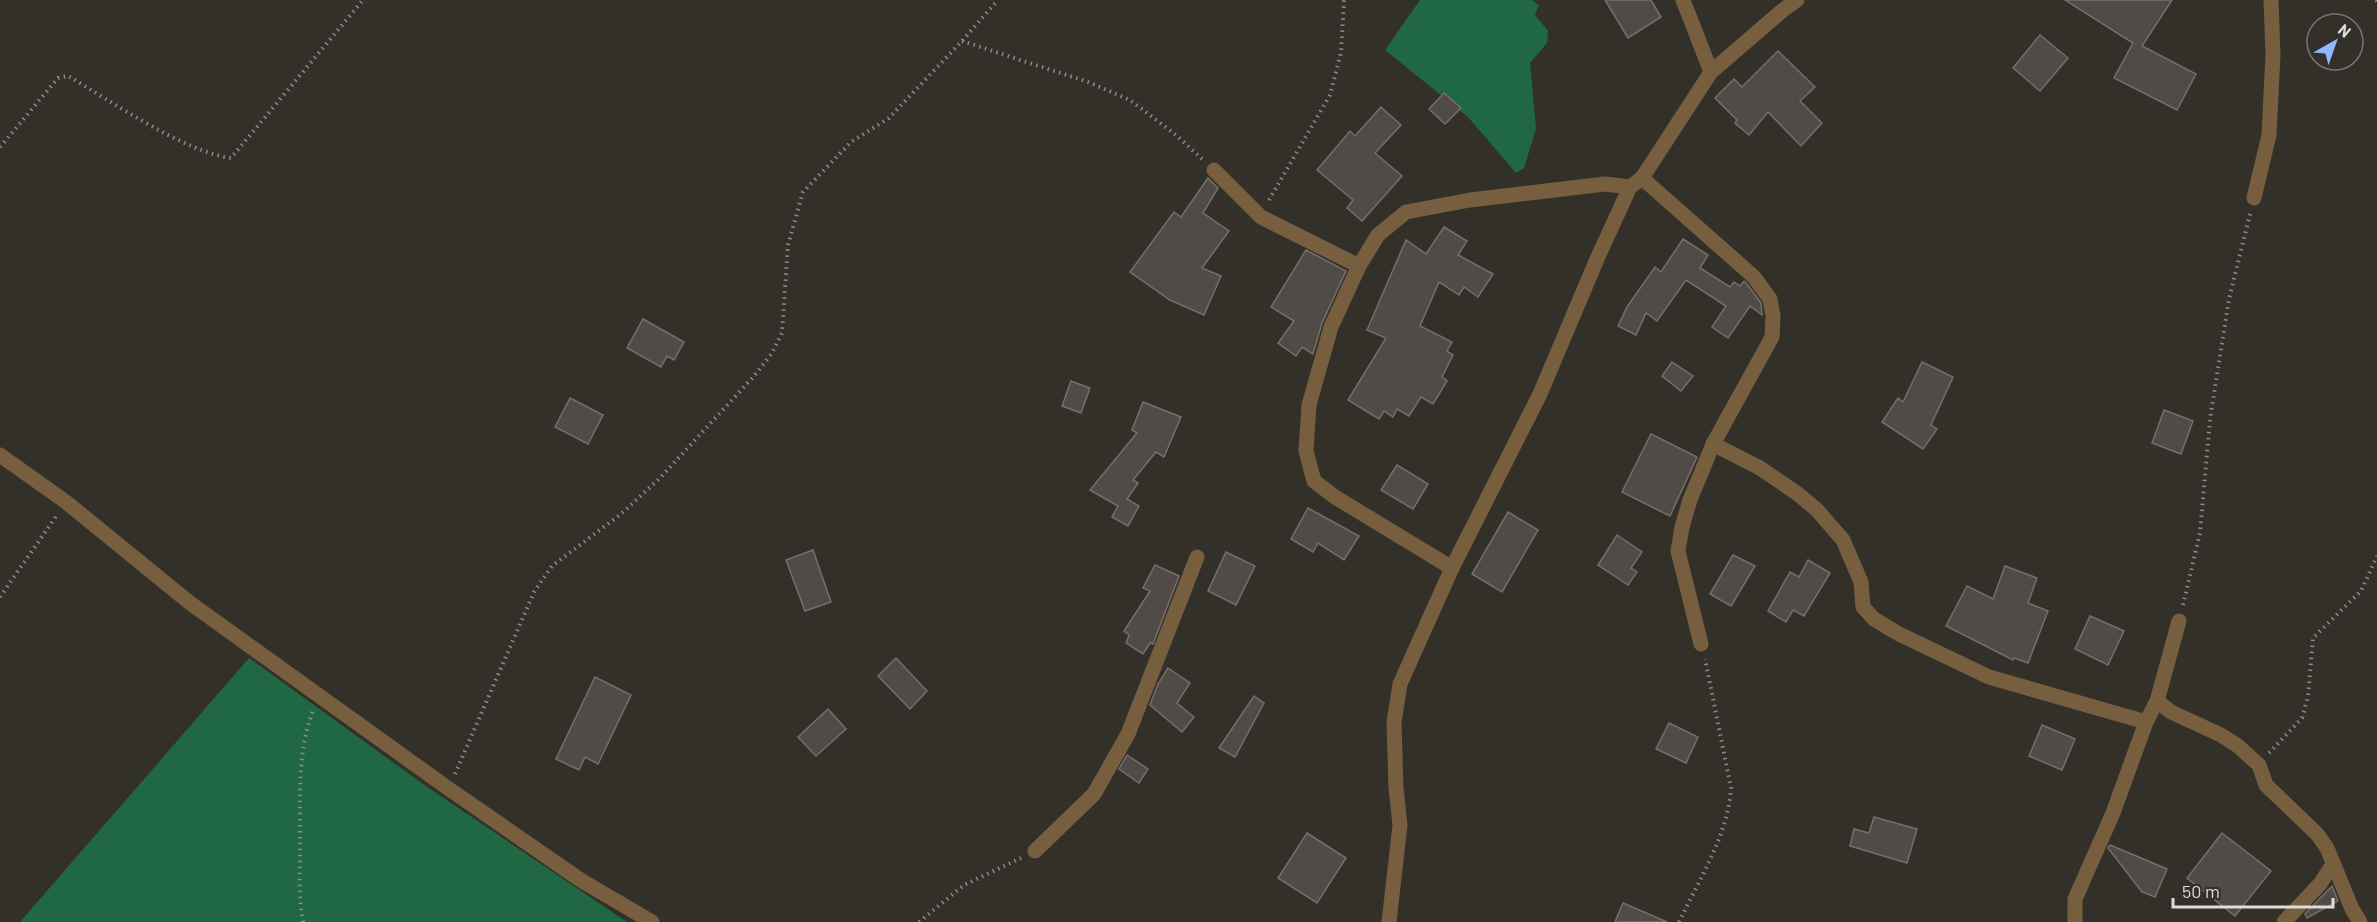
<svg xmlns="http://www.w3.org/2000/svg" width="2377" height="922" viewBox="0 0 2377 922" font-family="Barlow,sans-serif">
<rect width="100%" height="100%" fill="#33302a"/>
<g fill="#206743">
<polygon points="1420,0 1532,0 1539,5 1535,15 1548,31 1547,43 1530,63 1536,129 1524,168 1516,173 1468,117 1385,50"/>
<polygon points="249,658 423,784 627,922 20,922"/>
</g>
<g fill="#514b47" stroke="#756f6a" stroke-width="1.5">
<polygon points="1605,0 1651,0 1661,17 1628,38"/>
<polygon points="2065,0 2172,0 2142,46 2196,74 2177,110 2114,78 2133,43"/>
<polygon points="2040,35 2068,58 2040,91 2013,68"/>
<polygon points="1778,51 1815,87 1800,101 1822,123 1801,146 1768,112 1749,135 1735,123 1737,120 1715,98 1734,79 1742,87"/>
<polygon points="1444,93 1461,108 1445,124 1429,109"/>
<polygon points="1381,107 1401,125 1375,153 1402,176 1362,221 1347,208 1353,200 1317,170 1350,131 1355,136"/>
<polygon points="1208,178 1218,188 1203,213 1229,231 1202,268 1221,276 1204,315 1170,300 1130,272 1174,212 1181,217"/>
<polygon points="1444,227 1467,241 1458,255 1493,274 1478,297 1464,287 1459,295 1439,282 1420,326 1452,342 1447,351 1453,355 1442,377 1447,381 1433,404 1421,397 1409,416 1397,409 1393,417 1384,411 1379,419 1348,400 1386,338 1367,330 1406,240 1426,254"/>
<polygon points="1683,239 1708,255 1700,268 1730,287 1734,282 1740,286 1744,281 1747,284 1761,303 1762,315 1750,306 1728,338 1712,327 1726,306 1686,280 1657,321 1646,313 1636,335 1618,326 1627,307 1655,267 1661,272"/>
<polygon points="1306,250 1346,271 1322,323 1313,354 1302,347 1296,356 1278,343 1294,321 1271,307"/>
<polygon points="643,319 684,342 674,360 667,356 661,367 627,348"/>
<polygon points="1672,362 1693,376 1681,391 1662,376"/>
<polygon points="1922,362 1953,377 1931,425 1937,429 1923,449 1882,422 1898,398 1903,402"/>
<polygon points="1071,381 1090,388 1081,413 1062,406"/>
<polygon points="570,398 603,415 588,444 555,427"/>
<polygon points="1143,402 1181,417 1164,457 1156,452 1133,480 1138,483 1127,499 1139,506 1128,526 1112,517 1118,506 1090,490 1137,433 1132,430"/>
<polygon points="2164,410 2193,421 2181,454 2152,443"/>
<polygon points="1651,434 1697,457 1670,516 1622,492"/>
<polygon points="1397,465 1428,484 1413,509 1381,490"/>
<polygon points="1308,508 1359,536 1344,560 1318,543 1313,552 1291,539"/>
<polygon points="1508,512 1538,530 1502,592 1472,574"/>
<polygon points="1617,535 1642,552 1631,568 1637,572 1628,585 1598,565"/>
<polygon points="813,550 831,602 805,611 786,560"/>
<polygon points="1226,552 1255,566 1236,605 1208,591"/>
<polygon points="1733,555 1755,566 1731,606 1710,594"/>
<polygon points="1808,560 1830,573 1804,616 1793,610 1786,622 1768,611 1790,572 1799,577"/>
<polygon points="1155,565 1179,576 1153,644 1150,643 1143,654 1126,643 1129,635 1124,631 1150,591 1143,588"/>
<polygon points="2005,566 2037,578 2028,603 2048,611 2028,663 2014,658 2013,660 1946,626 1967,586 1993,599"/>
<polygon points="2090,616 2124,631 2108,665 2075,649"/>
<polygon points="896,658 927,691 910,709 878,676"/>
<polygon points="1168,668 1190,683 1177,703 1194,717 1182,732 1150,705 1158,684"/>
<polygon points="595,677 631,695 598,764 585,757 579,770 556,759"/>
<polygon points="1254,696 1264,703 1235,757 1219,748"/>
<polygon points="828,709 846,729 816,756 798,737"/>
<polygon points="1669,723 1698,737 1686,763 1656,749"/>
<polygon points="2042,725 2075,739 2062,770 2029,756"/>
<polygon points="1127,755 1148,769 1139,783 1119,769"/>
<polygon points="1874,817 1917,829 1907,863 1850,846 1854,829 1869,833"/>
<polygon points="1307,833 1346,858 1317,903 1278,878"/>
<polygon points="2222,833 2271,871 2235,916 2187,878"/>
<polygon points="2110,845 2167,869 2155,897 2142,892 2108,848"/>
<polygon points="2332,886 2338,901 2307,918 2305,914"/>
<polygon points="1623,903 1667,922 1615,922"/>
</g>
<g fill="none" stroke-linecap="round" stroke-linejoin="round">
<g stroke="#8e8b87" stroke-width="4" stroke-dasharray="1.5 4.5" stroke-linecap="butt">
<polyline points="2376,0 2377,1"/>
<polyline points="962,41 1088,82 1130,100 1176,135 1202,159"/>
<path d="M0 147 58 78 68 76C111 101 184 152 231 158L363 0"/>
<polyline points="1269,200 1330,95 1341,53 1344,0"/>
<polyline points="0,597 57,515"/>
<polyline points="2183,605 2200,533 2210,419 2229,299 2250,214"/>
<polyline points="2269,753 2302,718 2308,697 2313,638 2361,591 2377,556"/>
<polyline points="455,774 534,592 552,566 621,514 660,478 755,375 772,353 782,333 788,245 803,192 851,142 889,118 962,41 998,0"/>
<path d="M303 922C298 896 300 870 300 844 300 802 297 751 313 711"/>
<polyline points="919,922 964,885 1021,858"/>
<path d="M1679 922C1699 880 1728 835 1731 788L1705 659"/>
</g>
<g stroke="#765e3e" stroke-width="15">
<polyline points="1683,0 1711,72"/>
<polyline points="1214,170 1261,217 1359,266"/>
<polyline points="1642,178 1754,277 1770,299 1773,316 1772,337 1713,444 1690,500 1682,527 1678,551 1701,644"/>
<polyline points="2254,198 2269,135 2273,55 2271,0"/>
<polyline points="1713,444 1760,468 1798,494 1817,510 1843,540 1861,582 1863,607 1874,619 1899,634 1989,677 2146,722"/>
<polyline points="0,455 66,502 190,603 449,789 582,881 652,922"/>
<polyline points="1452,568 1335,497 1314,481 1306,451 1309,405 1331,327 1359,266 1378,235 1406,212 1470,200 1605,184 1630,187"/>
<polyline points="2157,701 2171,712 2221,735 2238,746 2259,765 2266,785 2317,834 2327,848 2352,909 2360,922"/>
<polyline points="1035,851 1094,794 1128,734 1197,557"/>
<polyline points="1389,922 1400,825 1396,788 1394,722 1400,684 1452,568 1540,394 1597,259 1630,187 1642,178 1711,72 1783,10 1797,0"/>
<polyline points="2075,922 2075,899 2113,813 2146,722 2157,701 2179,621"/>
<polyline points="2284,922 2320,884 2333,864"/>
</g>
</g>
<g transform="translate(2335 42) rotate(40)"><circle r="28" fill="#33302a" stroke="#787570" stroke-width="1.5"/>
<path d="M0-4.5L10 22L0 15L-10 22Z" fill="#90b8fd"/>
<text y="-9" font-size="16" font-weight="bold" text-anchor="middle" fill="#dfddda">N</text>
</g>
<path d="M2173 898v9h160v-9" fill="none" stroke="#dfddda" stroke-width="3"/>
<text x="2182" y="898" font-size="18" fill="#dfddda" stroke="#33302a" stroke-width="4.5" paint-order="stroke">50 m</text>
</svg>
